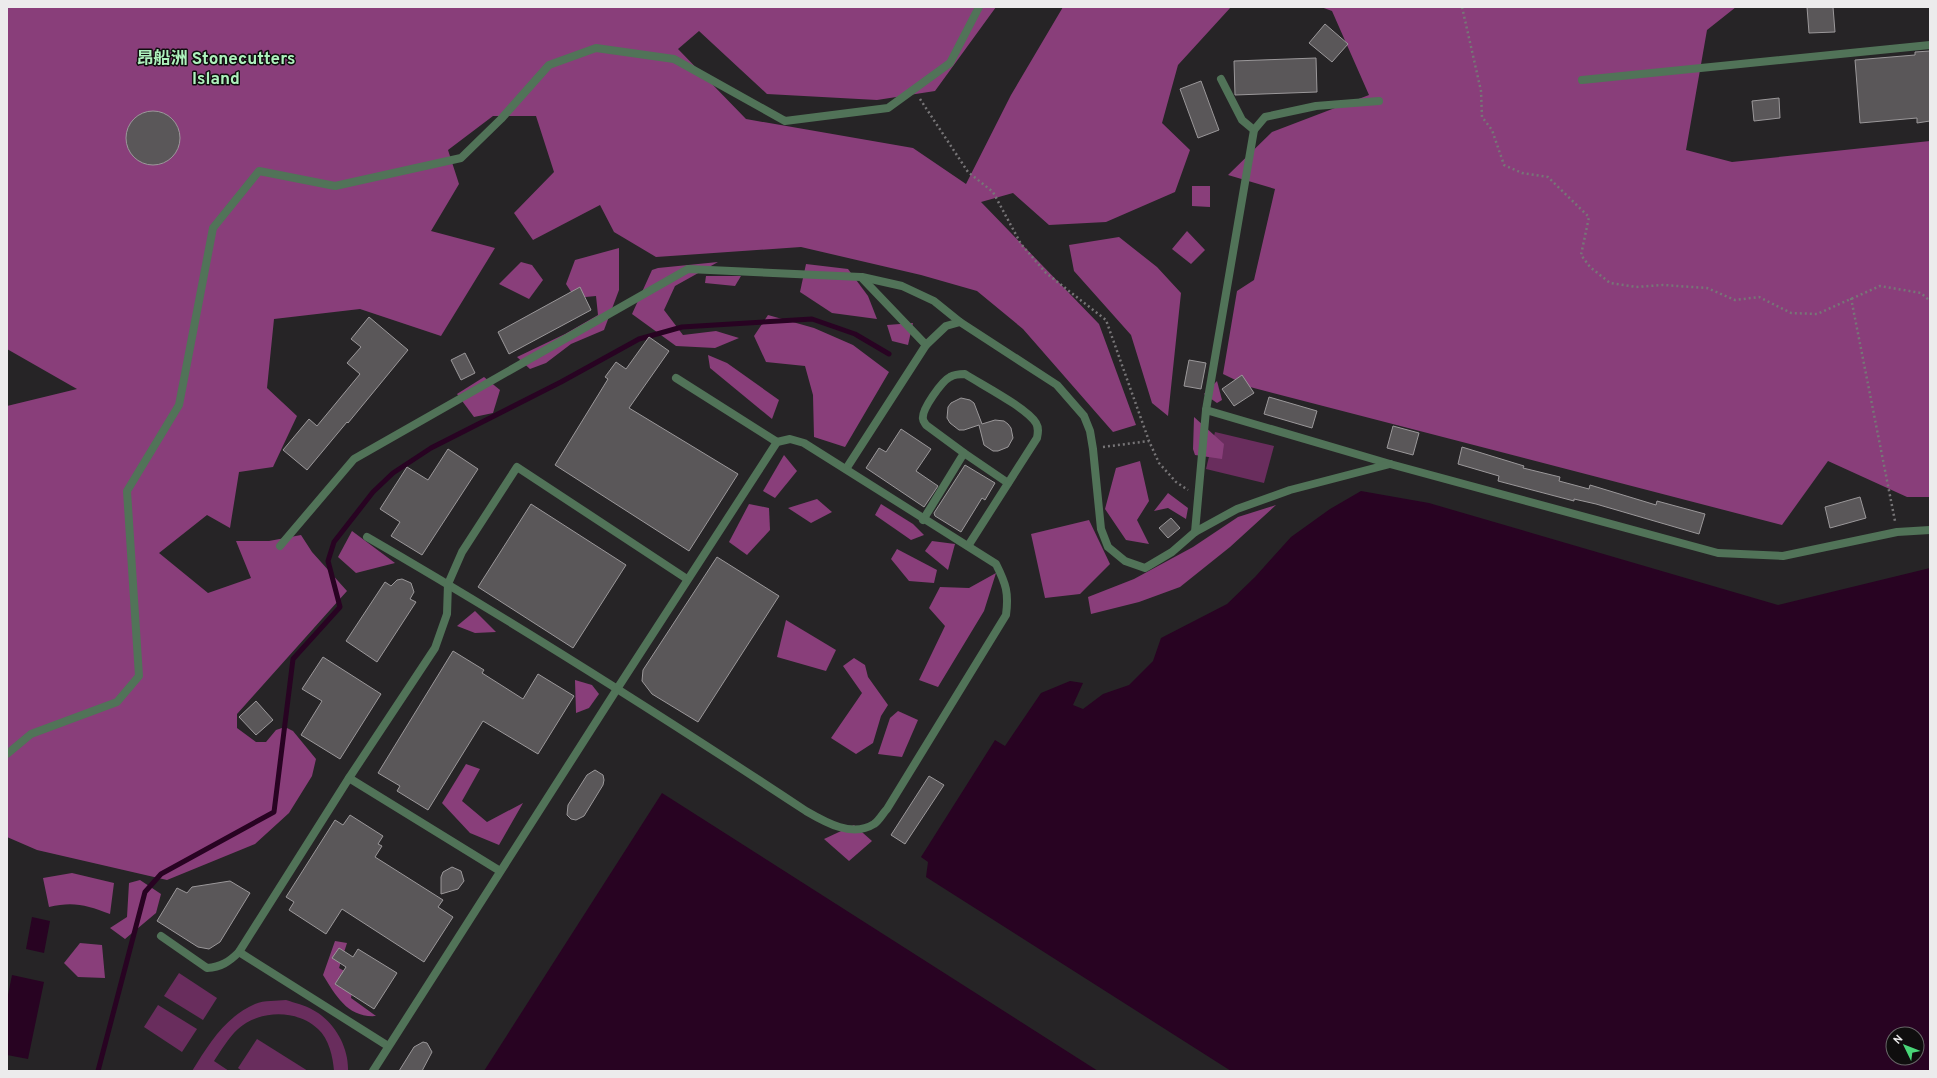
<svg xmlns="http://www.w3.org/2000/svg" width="1937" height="1078" viewBox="0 0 1937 1078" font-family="Overpass,'Noto Sans TC',sans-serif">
<rect width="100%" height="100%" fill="#262426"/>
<g fill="#692d5d">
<polygon points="1215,432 1274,446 1264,483 1206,469"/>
<polygon points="179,973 217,998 203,1020 164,996"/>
<path d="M286 1000C295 1003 305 1005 313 1010 334 1021 349 1047 348 1071H334C333 1057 329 1039 318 1029 297 1009 259 1010 238 1029 228 1038 221 1051 214 1061L229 1071H192C209 1044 225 1017 255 1004 264 1000 277 1001 286 1000Z"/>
<polygon points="158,1005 197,1029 182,1052 144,1027"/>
<polygon points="257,1039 308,1071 242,1071 238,1068"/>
</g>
<g fill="#893e7a">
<polygon points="7,7 996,7 935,91 877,100 767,94 699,31 678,49 746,119 913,148 966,184 1011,95 1063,7 1231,7 1178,65 1162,123 1190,150 1175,192 1106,222 1049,225 1013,193 981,202 1099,324 1136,425 1113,432 1023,329 977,291 921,275 801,247 656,257 614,232 600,205 533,240 514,213 554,172 536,116 493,116 448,150 459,184 431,231 495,248 441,336 360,309 274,319 267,388 297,416 273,467 239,472 230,528 207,515 159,553 208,593 251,578 236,541 269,541 301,535 312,552 347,591 237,714 237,728 256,742 266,742 276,730 285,727 293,731 316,759 312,776 289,813 255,844 167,880 37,850 7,837 7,406 77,389 7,349"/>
<polygon points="1321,7 1736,7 1707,30 1686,150 1732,162 1930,141 1930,497 1907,497 1828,461 1782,525 1250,387 1223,374 1237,291 1254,280 1275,189 1228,175 1272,132 1369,95 1332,11"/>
<polygon points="1192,186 1210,186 1210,207 1192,206"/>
<polygon points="1187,231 1205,250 1191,264 1172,249"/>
<polygon points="1119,237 1157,267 1181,293 1168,416 1152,403 1131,335 1074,271 1069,245"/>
<polygon points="619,248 619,290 604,330 571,344 546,363 530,369 517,357 565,334 598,315 596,296 575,298 566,284 575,260"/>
<polygon points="521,262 532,265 543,280 529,299 499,284"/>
<polygon points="718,262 675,286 664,310 683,335 716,331 739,338 715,348 676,346 632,314 652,270 658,268"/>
<polygon points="806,264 848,269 868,296 877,319 832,313 800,292"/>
<polygon points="706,276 741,276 735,286 705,283"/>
<polygon points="768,315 814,328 853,345 889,372 845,447 814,437 813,395 805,366 766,362 754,336"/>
<polygon points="913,323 908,345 892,341 887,325"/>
<polygon points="708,355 727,363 779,400 772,419 710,368"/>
<polygon points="484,377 500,390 493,413 474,417 457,394"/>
<polygon points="1217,381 1222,400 1217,403 1204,394"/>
<polygon points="1194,417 1224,444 1222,459 1195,455 1193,449"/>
<polygon points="784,455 797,471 775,498 763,491"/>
<polygon points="1140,461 1149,501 1137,520 1149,544 1126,540 1105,509 1116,468"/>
<polygon points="1168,493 1188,508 1186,519 1168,508 1154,511"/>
<polygon points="817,499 832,512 811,523 788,508"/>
<polygon points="749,504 769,508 770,530 747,555 729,542"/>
<polygon points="881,504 913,524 924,535 911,540 875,515"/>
<polygon points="1276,505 1230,547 1180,587 1139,602 1091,614 1088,597 1134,579 1193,547 1238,517"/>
<polygon points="1089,520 1110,564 1080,594 1045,598 1031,534"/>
<polygon points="352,531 395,563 356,573 338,557"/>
<polygon points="932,541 955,544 948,570 925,551"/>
<polygon points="897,549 937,570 934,583 909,581 891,559"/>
<polygon points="996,573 984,611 938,687 919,680 945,626 929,608 940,587 969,588"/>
<polygon points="475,611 496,632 475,633 457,626"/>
<polygon points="786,620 836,650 826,671 777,657"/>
<polygon points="854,658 865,665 868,677 888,705 881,716 873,743 856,754 831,738 862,693 843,666"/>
<polygon points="575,680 592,685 599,694 589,708 576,713"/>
<polygon points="898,711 918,720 902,757 878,754 890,718"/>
<polygon points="466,764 480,769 462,801 487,822 523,803 499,845 470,833 442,803"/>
<polygon points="854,825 872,841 849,861 824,839"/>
<path d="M72 873 114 883 110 914C87 905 73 901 49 907L43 878Z"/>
<polygon points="140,880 161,894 156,913 125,939 110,928 127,917 129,883"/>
<path d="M335 941 347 943 339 968 355 977 351 998 376 1016C348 1018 336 996 323 975Z"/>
<polygon points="80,943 102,945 105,978 78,977 64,963"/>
</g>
<g fill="#280322" fill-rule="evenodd">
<path d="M1361 491 1429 503 1778 605 1930 568V1071H1231L926 877 928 862 921 857 995 740 1005 746 1041 693 1070 681 1083 683 1073 705 1083 709 1103 694 1129 685 1153 661 1161 638 1227 604 1255 577 1291 537 1330 509ZM1893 1034H1917V1058H1893Z"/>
<polygon points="662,793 1098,1071 484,1071"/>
<polygon points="32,917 50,921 44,953 26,949"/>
<polygon points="12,975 44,982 28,1059 7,1055 7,1000"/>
</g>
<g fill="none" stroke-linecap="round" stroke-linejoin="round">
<polyline stroke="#280322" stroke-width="5" points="98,1071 145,892 161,874 274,812 293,659 340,607 328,561 334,542 373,492 393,473 431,448 561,382 639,339 682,327 812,319 855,334 889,354"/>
</g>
<g fill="#5a5759" stroke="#9b989a">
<polygon points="1807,7 1833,7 1835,32 1809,33"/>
<polygon points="1325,24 1348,44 1332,62 1309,43"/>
<polygon points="1930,51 1930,121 1917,123 1917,118 1860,123 1855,60 1915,55 1915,52"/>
<polygon points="1316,58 1317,92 1235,95 1234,61"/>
<polygon points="1201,81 1219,130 1198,138 1180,89"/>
<polygon points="1779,98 1780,118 1754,121 1752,101"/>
<circle cx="153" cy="138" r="27"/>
<polygon points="580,287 591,310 509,354 498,332"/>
<polygon points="369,317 408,350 348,423 347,422 307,470 283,450 309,419 317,426 360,374 347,363 361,347 351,339"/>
<polygon points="649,337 669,351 629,408 738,474 689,551 555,465 608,379 605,377 616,362 626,369"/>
<polygon points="465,353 475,373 461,380 451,360"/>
<polygon points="1189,360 1206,363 1201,389 1184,386"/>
<polygon points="1242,375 1254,393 1234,406 1222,389"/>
<polygon points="1269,397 1317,411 1312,428 1264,414"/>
<polygon points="961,398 970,400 974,403 982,424 995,420 1004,421 1008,424 1011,428 1013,438 1008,447 998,451 993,451 984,445 979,425 964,430 959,430 950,423 947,418 948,407 951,403"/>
<polygon points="1393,426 1419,433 1413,455 1387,448"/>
<polygon points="901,429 931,449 916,471 938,486 924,507 866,468 879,448 886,452"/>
<polygon points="1462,447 1524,466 1523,468 1560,477 1559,481 1589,489 1590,485 1656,505 1657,501 1705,514 1699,534 1596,504 1574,499 1574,501 1498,481 1499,476 1458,464"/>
<polygon points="448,449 478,469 422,555 391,536 400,522 380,509 407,467 428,480"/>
<polygon points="965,465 995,483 985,500 982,498 961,532 935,516 934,513"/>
<polygon points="1860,497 1866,518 1830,528 1825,507"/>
<polygon points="531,504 626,565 573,648 478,587"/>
<polygon points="1171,518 1180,528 1168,538 1159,528"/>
<polygon points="717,557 779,596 698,722 652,694 642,681 643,670"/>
<polygon points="402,579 411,583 414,592 410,599 416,602 377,662 346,641 385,582 391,586 397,580"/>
<polygon points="453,651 484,670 482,673 523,699 538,674 574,696 538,754 483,721 428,810 397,791 400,786 378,773"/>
<polygon points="323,657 381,694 340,759 301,735 322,701 302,689"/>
<polygon points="256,701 273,720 256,735 239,717"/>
<polygon points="595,770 603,775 604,780 603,785 584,816 576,820 571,819 567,815 568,805 587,775"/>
<polygon points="929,776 944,785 905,844 891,835"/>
<polygon points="350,815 383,836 378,844 382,846 375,857 443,900 438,907 453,917 424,962 342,909 326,934 289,910 294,902 286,897 335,820 343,825"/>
<polygon points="452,867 461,871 464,881 458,889 441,894 441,877 443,872"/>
<polygon points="230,881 250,893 220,942 209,949 198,947 157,921 177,888 187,893 192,887"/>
<polygon points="339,948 353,957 358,949 397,973 374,1009 335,984 346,967 332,958"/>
<polygon points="423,1042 427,1043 432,1052 422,1071 399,1071 414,1047"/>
</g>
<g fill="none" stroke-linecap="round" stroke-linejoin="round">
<g stroke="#777577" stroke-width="2.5" stroke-dasharray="2 3" stroke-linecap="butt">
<polyline points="1462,7 1481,91 1482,117 1492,130 1504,165 1522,173 1548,177 1589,217 1581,255 1590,267 1610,283 1636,287 1663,285 1707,288 1735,300 1759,297 1791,313 1817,314 1880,286 1921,293 1930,301"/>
<polyline points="920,99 968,172 993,192 1021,244 1046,273 1106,320 1149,441 1159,463 1176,482 1188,490"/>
<polyline points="1851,298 1895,521"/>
<polyline points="1103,447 1149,441"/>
</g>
<g stroke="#517358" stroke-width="8">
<polyline points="1221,79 1242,120 1254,130"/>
<polyline points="1582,80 1930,45"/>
<polyline points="862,277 902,286 934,301 960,322"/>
<polyline points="676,378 777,442"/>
<polyline points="1206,410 1254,130 1265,117 1316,106 1379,101"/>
<polyline points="964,453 1008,483"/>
<polyline points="846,469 926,345"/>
<path d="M923 520 964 453 926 425C925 423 923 421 923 419 921 410 942 381 950 377 955 374 960 374 965 374 982 385 1027 408 1036 423 1039 428 1038 433 1037 438L968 546"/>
<polyline points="1195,532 1206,410 1390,464 1718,553 1783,556 1897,532 1930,530"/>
<path d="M367 537C516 623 662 716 806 811 825 822 852 838 874 824 879 821 883 813 887 809L1006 615C1009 593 1006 584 996 564L804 443 790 439 777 442 617 689 373 1071"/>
<polyline points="280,546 354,459 688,269 861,277 926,345 946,326 960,322 1057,385 1084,416 1090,431 1093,449 1101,529 1108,547 1125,561 1145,568 1172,552 1195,532 1237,509 1290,490 1390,464"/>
<polyline points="7,754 31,734 117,702 139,676 127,491 179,405 213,228 259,171 335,186 461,158 501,119 549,65 596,48 674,59 785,121 888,108 950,63 979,7"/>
<polyline points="349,778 500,871"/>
<path d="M161 936 207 968C221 967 229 962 239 952L349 778 435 648 447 614 448 584 462 552 517 467 687 579"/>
<polyline points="239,952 388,1046"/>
</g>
</g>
<g text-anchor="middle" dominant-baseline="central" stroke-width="3" stroke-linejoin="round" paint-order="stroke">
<g font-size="17" font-weight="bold" fill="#aef2bd" stroke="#0f0e0e">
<text x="216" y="60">昂船洲 Stonecutters<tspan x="216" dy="20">Island</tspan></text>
</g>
</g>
<rect width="1937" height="1078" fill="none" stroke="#ecebec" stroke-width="16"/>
<g transform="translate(1905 1046) rotate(313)"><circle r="19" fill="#0f0e0e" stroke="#676667"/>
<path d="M0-3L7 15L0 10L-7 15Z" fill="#49d778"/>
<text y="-6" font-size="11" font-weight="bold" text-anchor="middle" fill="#ecebec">N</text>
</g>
</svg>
